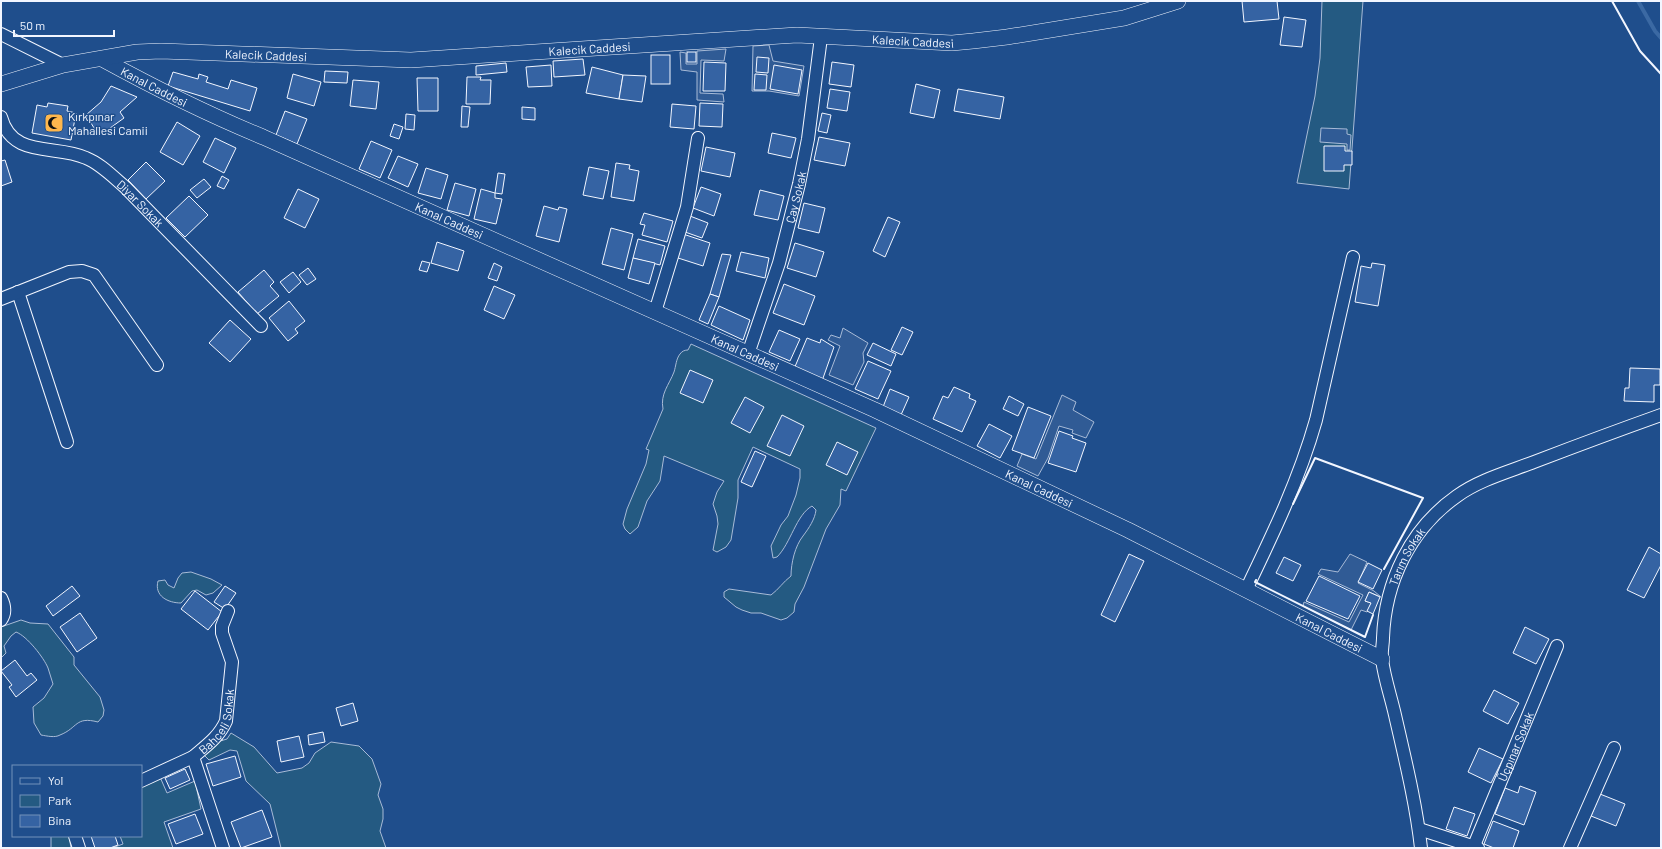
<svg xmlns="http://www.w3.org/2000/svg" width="1662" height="849" viewBox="0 0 1662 849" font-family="Barlow,sans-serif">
<rect width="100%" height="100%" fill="#1f4e8c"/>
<g fill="#245a82" stroke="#a8bbd7">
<polygon points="1322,1 1363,1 1349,189 1297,183 1315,96 1320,58"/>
<path d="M691 344 876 428 846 491 841 489 840 505 826 529 804 587 795 604 794 612 787 618 781 620 761 613H751L742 610 736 607 724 597V592L729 589 771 595C779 589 783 582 791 576 791 563 795 546 803 536 809 528 815 519 816 510L812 506C796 515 791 543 777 557L773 558 771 546 781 525 788 516 796 495 800 478V469L753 447 738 480V498L731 540 726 547 717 552 713 550 718 524 717 516 713 504 717 492 724 481 664 456 660 481 647 501 638 527 630 534 625 529 623 524 627 509 646 464 649 450 646 449 663 409C660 394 669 385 674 372 676 366 676 359 680 354 682 351 685 350 688 350Z"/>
<path d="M191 572 211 579 222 585 213 593 206 595 197 590 192 591 181 603C168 603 154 596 158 581L165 580 168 585 174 588 178 578 182 573Z"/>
<path d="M21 620 30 623 48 624 74 657V665L100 697 104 710 103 716 98 722C75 716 78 728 60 735 55 738 47 736 41 735L34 723 33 707 44 698 53 684C51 679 50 673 48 668 44 658 27 636 16 632L11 636 4 646 6 653 1 658V627Z"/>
<polygon points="231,733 254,747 277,773 302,768 309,763 315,753 331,742 359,746 372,759 381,784 378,795 383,809 383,819 380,831 386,848 281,848 270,804 246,781 237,751 230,750 209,760 204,755 217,742 227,739"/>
<polygon points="160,777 167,793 195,781 201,809 164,822 173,848 112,848 123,844 120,836 141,836 141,786"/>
<polygon points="51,836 69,836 71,848 51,848"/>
</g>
<g fill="#305b95" stroke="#a8bbd7">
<polygon points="769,45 773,61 804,66 799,96 769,91 752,91 753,46"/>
<polygon points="726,49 724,61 701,60 700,93 723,94 724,102 697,100 697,72 681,70 680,52 686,53 686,64 697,64 697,51"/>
<polygon points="1321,128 1347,129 1347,134 1351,135 1350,150 1347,150 1347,144 1320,142"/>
<polygon points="843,328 868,343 863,353 864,362 853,385 829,375 840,346 828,340 831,335 840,338"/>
<polygon points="1062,395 1076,402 1073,410 1094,422 1086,438 1072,433 1073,430 1059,426 1048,458 1038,476 1017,466 1022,454 1036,459"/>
<polygon points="1350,554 1367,562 1358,583 1374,591 1381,597 1369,592 1365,601 1371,603 1367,612 1361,610 1351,630 1303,606 1304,602 1349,622 1363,595 1318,574 1321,569 1338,572"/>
</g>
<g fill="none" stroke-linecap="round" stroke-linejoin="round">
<polyline stroke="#3b69a3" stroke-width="4" points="1638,1 1655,31 1661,38"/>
</g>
<g fill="#3563a3" stroke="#f2f6ff">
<polygon points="1242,1 1277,1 1279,19 1244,22"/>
<polygon points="1284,17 1306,20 1302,47 1280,45"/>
<rect x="687" y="52" width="9" height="10"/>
<rect x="651" y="55" width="19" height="29"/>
<polygon points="757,57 769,58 768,73 756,72"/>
<polygon points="583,59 585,75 554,77 553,61"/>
<polygon points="704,62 726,63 725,91 703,91"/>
<polygon points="832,62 854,65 851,87 829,84"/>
<polygon points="506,63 507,72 476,75 476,66"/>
<polygon points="551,65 552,86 528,87 526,67"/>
<polygon points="774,65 802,70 798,94 770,89"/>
<polygon points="592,67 623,75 619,99 586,93"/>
<polygon points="325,71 348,72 347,83 324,82"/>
<polygon points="173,72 198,79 199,74 208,77 206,82 228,89 231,80 257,88 250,111 168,86"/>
<polygon points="293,74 321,82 314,106 287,98"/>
<polygon points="755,74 767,75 766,90 754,90"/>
<polygon points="623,75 646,76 642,102 619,99"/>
<polygon points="467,77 481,77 480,80 491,80 490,104 466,104"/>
<polygon points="417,78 438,78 438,111 418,111"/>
<polygon points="353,80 379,82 376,109 350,106"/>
<polygon points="916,84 940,90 934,118 910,113"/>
<polygon points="111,86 137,97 120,112 124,118 99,136 86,115 101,102"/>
<polygon points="830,89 850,92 847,111 827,108"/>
<polygon points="958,89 1004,97 1000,119 954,111"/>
<polygon points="48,103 68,106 67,111 76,113 71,140 32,133 37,105 47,107"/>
<polygon points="700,103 723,104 722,127 699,126"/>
<polygon points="672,104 696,106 694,129 670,127"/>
<polygon points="462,106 470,107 468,127 461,127"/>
<polygon points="522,107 535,108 535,120 522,119"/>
<polygon points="285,111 307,119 297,144 276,135"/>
<polygon points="822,113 831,115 827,133 818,131"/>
<polygon points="406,114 415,115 414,130 405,129"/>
<polygon points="177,122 200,136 183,165 160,152"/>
<polygon points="394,124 403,127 399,139 390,136"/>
<polygon points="772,133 796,138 791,158 768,153"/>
<polygon points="819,137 850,143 845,166 814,160"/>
<polygon points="215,138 236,148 224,173 203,162"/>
<polygon points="371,141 392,150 380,178 359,169"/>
<polygon points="1324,146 1345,146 1345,151 1352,151 1352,165 1344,165 1344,171 1324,171"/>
<polygon points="706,147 735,153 730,177 701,171"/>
<polygon points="398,156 418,164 408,187 388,178"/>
<polygon points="5,160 12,182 1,186 1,161"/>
<polygon points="146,162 165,181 146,199 128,180"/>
<polygon points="616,163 630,165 629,169 639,171 634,201 611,197"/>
<polygon points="589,167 609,171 603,199 583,195"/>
<polygon points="426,168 448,175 441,199 418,193"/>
<polygon points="498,173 505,174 502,194 495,193"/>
<polygon points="222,176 229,180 224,189 217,186"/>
<polygon points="204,179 211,187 197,198 190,190"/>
<polygon points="455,183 476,189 469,216 447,210"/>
<polygon points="701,187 721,194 714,216 693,208"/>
<polygon points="298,189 319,199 305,228 284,218"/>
<polygon points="481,189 495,193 495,198 502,199 496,224 474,219"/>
<polygon points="760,190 784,196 778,220 754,215"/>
<polygon points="189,196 208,215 185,237 166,218"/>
<polygon points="804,203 825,208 819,233 798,228"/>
<polygon points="544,206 558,210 559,207 567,209 559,242 536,236"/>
<polygon points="644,213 673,221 667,242 642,235 645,225 640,224"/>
<polygon points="690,216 708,223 702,238 685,232"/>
<polygon points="888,217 900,222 885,257 873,251"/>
<polygon points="611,228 633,234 624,270 602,264"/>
<polygon points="683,234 710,243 703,266 675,257"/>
<polygon points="638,239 665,246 660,265 633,258"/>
<polygon points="437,242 464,251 458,271 431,263"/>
<polygon points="795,243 824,252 816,277 787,268"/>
<polygon points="741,252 769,258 765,278 736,271"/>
<polygon points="722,254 731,255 719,297 710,294"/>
<polygon points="633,258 655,263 649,284 628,278"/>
<polygon points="422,261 430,263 427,272 419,270"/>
<polygon points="494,263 502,267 497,281 488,278"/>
<polygon points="1372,263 1385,265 1378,306 1355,302 1361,266 1371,268"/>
<polygon points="308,268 316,279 307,285 299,275"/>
<polygon points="264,270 274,282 270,286 279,296 257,314 238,292"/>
<polygon points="293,272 301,282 289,293 280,282"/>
<polygon points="784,284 815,296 804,325 773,313"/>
<polygon points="494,286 515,295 504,319 484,310"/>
<polygon points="710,294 719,297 708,324 699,320"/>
<polygon points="289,301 305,321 295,329 298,333 288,341 269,318"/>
<polygon points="719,306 750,320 743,340 711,325"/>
<polygon points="230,320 251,339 230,362 209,343"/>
<polygon points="902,327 913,332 902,355 891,350"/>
<polygon points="779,330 800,339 790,361 769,352"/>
<polygon points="807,338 820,343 821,339 834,347 822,381 794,369"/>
<polygon points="873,343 896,354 891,366 867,355"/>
<polygon points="868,361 891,371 878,399 855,389"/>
<polygon points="1630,368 1660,369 1660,385 1654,385 1654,402 1624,401 1625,388 1629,388"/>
<polygon points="690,370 713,380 703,403 680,393"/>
<polygon points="954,387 970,394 969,398 976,401 962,432 933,419 943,396 948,398"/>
<polygon points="890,389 909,397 901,415 883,407"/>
<polygon points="1009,396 1024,404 1018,416 1003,409"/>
<polygon points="745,397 764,407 750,433 731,423"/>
<polygon points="1028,407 1051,416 1034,458 1012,450"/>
<polygon points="782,415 804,426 790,456 767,446"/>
<polygon points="989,424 1012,436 1000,458 977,446"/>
<polygon points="1059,431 1073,436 1072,438 1086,443 1076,472 1048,463"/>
<polygon points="837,442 858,452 847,475 826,465"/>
<polygon points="755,451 766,456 752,487 741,482"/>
<polygon points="1649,547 1661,554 1661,565 1644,598 1627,590"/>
<polygon points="1129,554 1144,561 1115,622 1101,615"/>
<polygon points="1284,557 1301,565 1293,581 1276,573"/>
<polygon points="1368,563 1382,570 1373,589 1358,582"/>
<polygon points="1319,576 1360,596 1348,619 1306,601"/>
<polygon points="72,586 80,596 53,616 46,606"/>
<polygon points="225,586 236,593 225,609 214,602"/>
<polygon points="195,591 222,612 208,630 181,609"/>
<polygon points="1369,592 1380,597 1373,614 1367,611 1371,603 1365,601"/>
<polygon points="80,613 97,638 77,652 60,627"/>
<polygon points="1525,627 1549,639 1536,664 1513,653"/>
<polygon points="15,660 27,676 31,673 37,680 16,697 9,687 12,685 1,671"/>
<polygon points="1494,690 1519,703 1508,724 1483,711"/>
<polygon points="353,703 358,721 341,726 336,708"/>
<polygon points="323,732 325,742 309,745 308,735"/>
<polygon points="299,736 304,757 281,762 277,741"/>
<polygon points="1479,748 1503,759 1491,783 1468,772"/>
<polygon points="235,756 241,777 213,786 206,764"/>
<polygon points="185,769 190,780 170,789 165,778"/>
<polygon points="1520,786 1536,792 1524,825 1495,814 1505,788 1518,793"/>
<polygon points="1600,794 1625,804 1616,826 1591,816"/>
<polygon points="1454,807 1475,814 1467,836 1446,829"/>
<polygon points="262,810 272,837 241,848 231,822"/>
<polygon points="195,814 203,834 176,844 168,824"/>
<polygon points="1493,821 1519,831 1513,848 1494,848 1484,844"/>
<polygon points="91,836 115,836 118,845 110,848 95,848"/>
</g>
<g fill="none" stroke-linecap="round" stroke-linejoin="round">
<defs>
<g id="minor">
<polyline points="1,34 63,65"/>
<path id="s1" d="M1 117C12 159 56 144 86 158 101 164 113 177 125 187L261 326"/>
<polyline points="18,292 67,442"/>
<polyline points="1,299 69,272 82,271 94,275 157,365"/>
<polyline points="655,312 687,207 698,138"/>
<path id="s2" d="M748 354 779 263 799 184 808 139 821 37"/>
<path d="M1246 590C1273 534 1299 480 1316 420L1353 257"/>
<path d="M1 598C5 606 6 613 1 620"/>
<polyline points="141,781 193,757"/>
<polyline points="1419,829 1478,848"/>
<polyline points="75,836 79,848"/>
<path id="s3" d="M223 848 193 757C206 746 219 737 226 721L232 662 222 633V626L228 611"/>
<path id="s4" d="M1421 848C1416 803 1405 759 1395 715 1391 697 1384 677 1382 659 1381 652 1383 645 1383 638 1385 582 1410 529 1457 496 1479 480 1508 472 1534 462 1576 446 1619 430 1661 415"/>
<path id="s5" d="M1473 848 1557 646"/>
<polyline points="1570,848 1614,748"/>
</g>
<g id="tertiary">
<path id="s6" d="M102 59C155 88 207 114 263 137L875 410 1128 530 1382 659"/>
<path id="s7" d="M1 84 63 65 137 52 161 51 411 60 797 35 952 43 973 41 1007 37 1124 18 1178 1"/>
</g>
</defs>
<use href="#minor" stroke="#f2f6ff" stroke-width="14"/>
<use href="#tertiary" stroke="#f2f6ff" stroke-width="16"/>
<use href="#minor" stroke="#1f4e8c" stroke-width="12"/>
<use href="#tertiary" stroke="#1f4e8c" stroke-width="15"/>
<g stroke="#f2f6ff" stroke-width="2">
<polyline points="1612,1 1640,51 1661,74"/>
<polyline points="1293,504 1315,458 1423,498 1384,569"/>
<polyline points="1256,580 1255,582 1365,637 1373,615"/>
</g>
</g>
<defs>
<symbol id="mosque-square" viewBox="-11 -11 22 22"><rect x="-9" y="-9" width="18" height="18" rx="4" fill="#ffb74d" stroke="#1f4e8c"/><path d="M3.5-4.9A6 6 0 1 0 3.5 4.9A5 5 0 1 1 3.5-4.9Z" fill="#111"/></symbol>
</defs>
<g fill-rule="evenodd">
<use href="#mosque-square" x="43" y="112" width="22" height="22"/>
</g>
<g text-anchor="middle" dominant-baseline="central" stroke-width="3" stroke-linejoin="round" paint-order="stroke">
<g font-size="12" fill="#f2f6ff" stroke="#1f4e8c">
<text stroke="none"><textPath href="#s7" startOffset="917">Kalecik Caddesi</textPath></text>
<text stroke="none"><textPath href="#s7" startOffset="593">Kalecik Caddesi</textPath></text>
<text stroke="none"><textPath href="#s7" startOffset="269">Kalecik Caddesi</textPath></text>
<text stroke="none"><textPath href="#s6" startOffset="59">Kanal Caddesi</textPath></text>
<text stroke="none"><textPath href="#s2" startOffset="164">Çay Sokak</textPath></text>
<text stroke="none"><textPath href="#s1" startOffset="172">Diyar Sokak</textPath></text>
<text stroke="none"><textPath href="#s6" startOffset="383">Kanal Caddesi</textPath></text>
<text stroke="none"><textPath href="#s6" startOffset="707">Kanal Caddesi</textPath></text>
<text stroke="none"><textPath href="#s6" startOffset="1031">Kanal Caddesi</textPath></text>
<text stroke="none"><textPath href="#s4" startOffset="300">Tarım Sokak</textPath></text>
<text stroke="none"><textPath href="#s6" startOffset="1355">Kanal Caddesi</textPath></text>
<text stroke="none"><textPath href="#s3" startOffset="141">Bahçeli Sokak</textPath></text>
<text stroke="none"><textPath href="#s5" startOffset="110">Üçpınar Sokak</textPath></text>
</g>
<g font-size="12" fill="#f2f6ff" stroke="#1f4e8c" text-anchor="start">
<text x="68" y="116">Kırkpınar<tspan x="68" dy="14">Mahallesi Camii</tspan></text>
</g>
</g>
<rect width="1662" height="849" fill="none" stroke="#f2f6ff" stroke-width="4"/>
<rect x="12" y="765" width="130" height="72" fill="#1f4e8c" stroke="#7391ba"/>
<rect x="20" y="778" width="20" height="6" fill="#1f4e8c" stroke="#7391ba"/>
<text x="48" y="785" font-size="12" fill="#f2f6ff">Yol</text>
<rect x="20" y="795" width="20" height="12" fill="#245a82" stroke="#7391ba"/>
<text x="48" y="805" font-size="12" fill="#f2f6ff">Park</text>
<rect x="20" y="815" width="20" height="12" fill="#3563a3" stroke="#7391ba"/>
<text x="48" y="825" font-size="12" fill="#f2f6ff">Bina</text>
<path d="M14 30v6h100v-6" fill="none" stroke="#f2f6ff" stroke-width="2"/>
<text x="20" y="30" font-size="12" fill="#f2f6ff" stroke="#1f4e8c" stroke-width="3" paint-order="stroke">50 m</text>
</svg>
